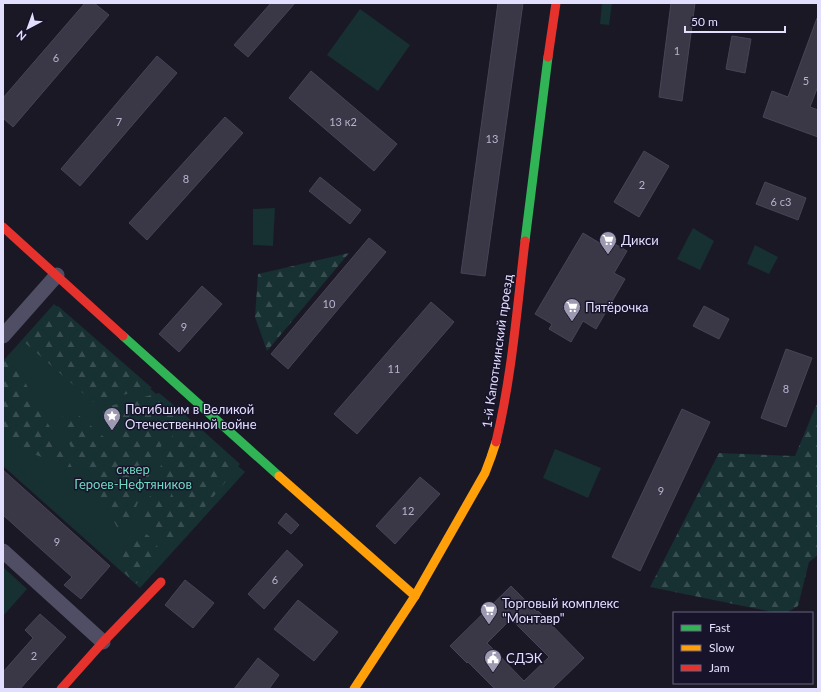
<svg xmlns="http://www.w3.org/2000/svg" width="821" height="692" viewBox="0 0 821 692" font-family="Lato,sans-serif">
<defs>
<pattern id="forest-firs" width="22" height="20" patternUnits="userSpaceOnUse"><rect width="22" height="20" fill="#173031"/><path d="M5 1l3.5 6h-7zM16 11l3.5 6h-7z" fill="#384e50"/></pattern>
</defs>
<rect width="100%" height="100%" fill="#1a1825"/>
<g fill="#173031">
<polygon points="602,3 612,3 609,25 600,24"/>
<polygon points="360,9 410,45 378,91 327,55"/>
<polygon points="275,208 273,246 253,245 253,209"/>
<polygon points="693,228 714,241 700,270 677,259"/>
<polygon points="755,245 778,257 769,274 747,264"/>
<polygon points="54,304 245,472 140,588 3,466 3,361"/>
<polygon points="555,449 601,468 588,498 543,478"/>
<polygon points="3,567 27,589 3,616"/>
</g>
<g fill="url(#forest-firs)">
<polygon points="349,253 267,351 255,317 258,274"/>
<polygon points="58,306 152,388 93,402 23,341 50,309"/>
<polygon points="10,355 73,469 18,448 3,440 3,363"/>
<polygon points="159,393 177,408 127,529 117,527 55,419 76,413 112,444 124,431 98,409"/>
<polygon points="818,401 818,555 809,562 798,606 786,613 778,613 650,587 719,453 795,456"/>
<polygon points="182,412 240,464 169,551 152,529 139,520 150,496 164,502 169,500 174,487 172,484 156,478"/>
<polygon points="136,527 149,536 164,555 136,584 118,567"/>
</g>
<g fill="#3a3746" stroke="#484457" fill-rule="evenodd">
<polygon points="85,3 94,3 109,15 13,127 3,118 3,98"/>
<polygon points="271,3 295,3 248,57 234,45"/>
<polygon points="498,3 523,3 485,276 461,273"/>
<polygon points="671,3 695,3 682,101 659,97"/>
<polygon points="817,18 818,18 818,86 810,107 818,110 818,137 763,117 772,91 788,97"/>
<polygon points="732,36 751,39 745,73 726,69"/>
<polygon points="157,56 177,73 80,186 61,169"/>
<polygon points="311,71 397,144 374,171 289,98"/>
<polygon points="225,117 243,133 147,240 129,223"/>
<polygon points="644,151 669,166 639,217 614,202"/>
<polygon points="320,177 361,210 350,224 309,191"/>
<polygon points="765,182 806,198 798,220 756,204"/>
<polygon points="583,233 603,245 606,239 627,251 614,273 625,279 596,329 583,321 571,342 549,329 552,324 535,314"/>
<polygon points="369,238 386,252 288,369 271,354"/>
<polygon points="202,286 222,304 179,352 159,334"/>
<polygon points="431,302 454,322 357,434 334,414"/>
<polygon points="704,306 729,319 719,339 693,326"/>
<polygon points="786,349 812,358 786,427 761,418"/>
<polygon points="682,409 710,422 640,571 612,557"/>
<polygon points="3,470 110,566 81,599 64,585 72,577 3,515"/>
<polygon points="420,477 440,494 395,544 376,526"/>
<polygon points="286,513 299,525 291,534 278,523"/>
<polygon points="287,550 303,565 264,609 248,594"/>
<polygon points="185,580 214,603 193,628 165,605"/>
<path d="M511 586 537 612 538 611 584 658 552 689H495L468 662 467 663 450 646ZM511 619 549 657 524 681 487 643Z"/>
<polygon points="298,600 338,632 314,661 274,629"/>
<polygon points="40,614 66,637 20,689 3,689 3,672 33,638 25,630"/>
<polygon points="258,658 279,675 269,689 234,689"/>
</g>
<g fill="none" stroke-linecap="round" stroke-linejoin="round">
<g stroke="#504e65" stroke-width="15">
<polyline points="3,336 57,275"/>
<polyline points="3,551 103,642"/>
</g>
<g stroke="#30b455" stroke-width="9">
<polyline points="525,241 548,57"/>
<polyline points="123,336 279,476"/>
</g>
<g stroke="#ff9f0a" stroke-width="9">
<polyline points="279,476 415,596"/>
<polyline points="354,689 415,596 485,473 491,457 496,442"/>
</g>
<g stroke="#e5322d" stroke-width="9">
<polyline points="548,57 556,3"/>
<polyline points="3,227 123,336"/>
<path d="M496 442C512 376 517 308 525 241"/>
<polyline points="61,689 103,642 161,582"/>
</g>
</g>
<defs>
<symbol id="supermarket-pin" viewBox="-11 -11 22 30"><path d="M0 17L-7.5 6A9.5 9.5 0 1 1 7.5 6Z" fill="#9c99b1" stroke="#17132a"/><path d="M-6-5.5h2.5l.6 2H6L4.5 2H-2.5L-4.4-4H-6ZM-1.5 3.2a1.3 1.3 0 1 0 .1 0ZM3 3.2a1.3 1.3 0 1 0 .1 0Z" fill="#fff"/></symbol>
<symbol id="sight-pin" viewBox="-11 -11 22 30"><path d="M0 17L-7.5 6A9.5 9.5 0 1 1 7.5 6Z" fill="#9c99b1" stroke="#17132a"/><path d="M0-6L1.8-2.2L6-1.7L2.9 1.2L3.7 5.4L0 3.3L-3.7 5.4L-2.9 1.2L-6-1.7L-1.8-2.2Z" fill="#fff"/></symbol>
<symbol id="civic-pin" viewBox="-11 -11 22 30"><path d="M0 17L-7.5 6A9.5 9.5 0 1 1 7.5 6Z" fill="#9c99b1" stroke="#17132a"/><path d="M-.6-6.5H3V-4.5H.6V-3L4-1V1h2V6H-6V1h2V-1L-.6-3ZM-1.2 2.5V6h2.4V2.5Z" fill="#fff"/></symbol>
</defs>
<g fill-rule="evenodd">
<use href="#supermarket-pin" x="598" y="230" width="20" height="27"/>
<use href="#supermarket-pin" x="562" y="297" width="20" height="27"/>
<use href="#sight-pin" x="102" y="406" width="20" height="27"/>
<use href="#supermarket-pin" x="479" y="600" width="20" height="27"/>
<use href="#civic-pin" x="483" y="648" width="20" height="27"/>
</g>
<g text-anchor="middle" dominant-baseline="central" stroke-width="3" stroke-linejoin="round" paint-order="stroke">
<g font-size="11" fill="#b8b4cf">
<text x="677" y="50">1</text>
<text x="56" y="57">6</text>
<text x="806" y="80">5</text>
<text x="119" y="121">7</text>
<text x="343" y="121">13 к2</text>
<text x="492" y="138">13</text>
<text x="186" y="178">8</text>
<text x="642" y="184">2</text>
<text x="781" y="201">6 с3</text>
<text x="329" y="303">10</text>
<text x="184" y="326">9</text>
<text x="394" y="368">11</text>
<text x="786" y="388">8</text>
<text x="661" y="490">9</text>
<text x="408" y="510">12</text>
<text x="57" y="541">9</text>
<text x="275" y="579">6</text>
<text x="34" y="655">2</text>
</g>
<g font-size="13" fill="#e2defd" stroke="#17132a" text-anchor="start">
<text x="621" y="240">Дикси</text>
<text x="585" y="307">Пятёрочка</text>
<text x="125" y="409">Погибшим в Великой<tspan x="125" dy="15">Отечественной войне</tspan></text>
<text x="502" y="603">Торговый комплекс<tspan x="502" dy="15">"Монтавр"</tspan></text>
<text x="506" y="658">СДЭК</text>
</g>
<g font-size="13" fill="#e2defd" stroke="#17132a">
<text transform="translate(497 351) rotate(-82)">1-й Капотнинский проезд</text>
</g>
<g font-size="13" fill="#6ed9c1" stroke="#17132a">
<text x="133" y="469">сквер<tspan x="133" dy="15">Героев-Нефтяников</tspan></text>
</g>
</g>
<rect width="821" height="692" fill="none" stroke="#e2defd" stroke-width="8"/>
<rect x="673" y="612" width="140" height="72" fill="#17132a" stroke="#68647e"/>
<rect x="681" y="625" width="20" height="6" fill="#30b455" stroke="#68647e"/>
<text x="709" y="632" font-size="12" fill="#e2defd">Fast</text>
<rect x="681" y="645" width="20" height="6" fill="#ff9f0a" stroke="#68647e"/>
<text x="709" y="652" font-size="12" fill="#e2defd">Slow</text>
<rect x="681" y="665" width="20" height="6" fill="#e5322d" stroke="#68647e"/>
<text x="709" y="672" font-size="12" fill="#e2defd">Jam</text>
<g transform="translate(28 28) rotate(221)" stroke="#17132a" stroke-width="3" paint-order="stroke">
<path d="M0-3L7 15L0 10L-7 15Z" fill="#e2defd"/>
<text y="-6" font-size="11" font-weight="bold" text-anchor="middle" fill="#e2defd">N</text>
</g>
<path d="M685 26v6h100v-6" fill="none" stroke="#e2defd" stroke-width="2"/>
<text x="691" y="26" font-size="12" fill="#e2defd" stroke="#17132a" stroke-width="3" paint-order="stroke">50 m</text>
</svg>
